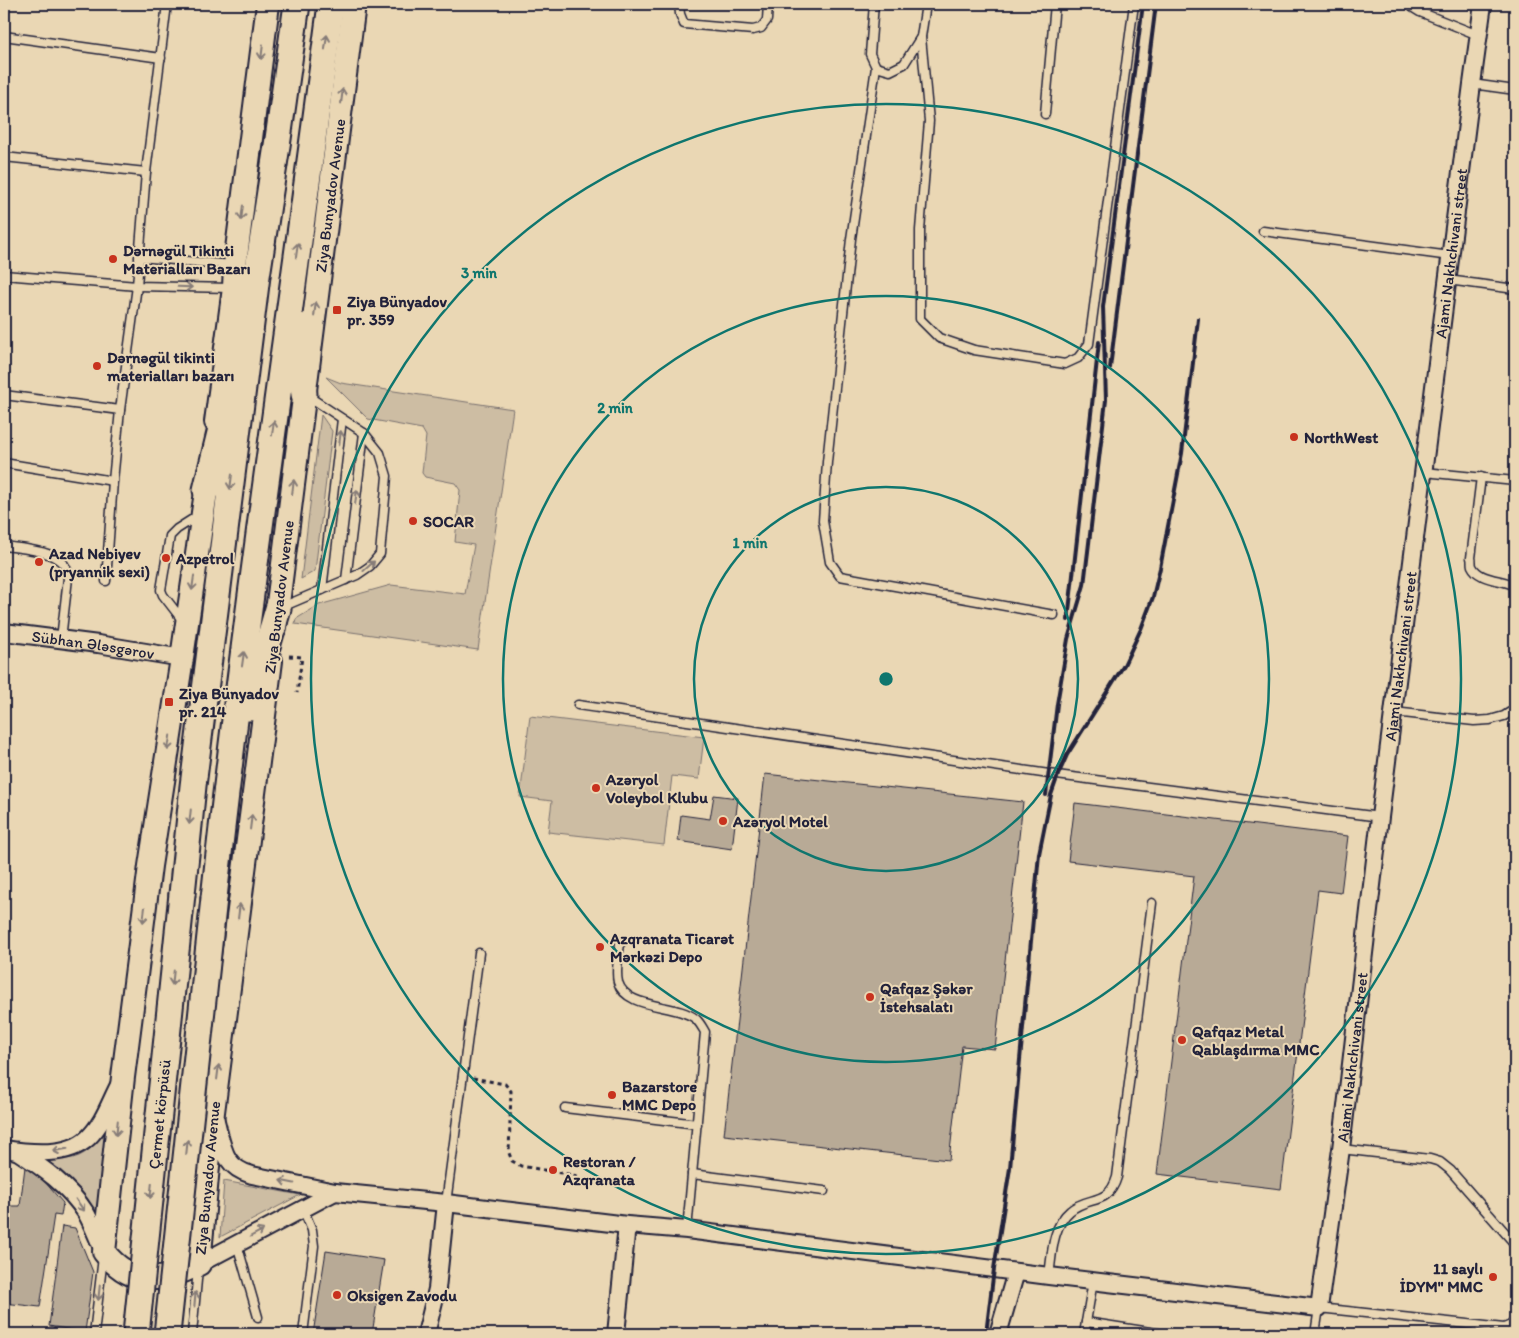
<svg xmlns="http://www.w3.org/2000/svg" width="1519" height="1338" viewBox="0 0 1519 1338" font-family="Itim,sans-serif">
<rect width="100%" height="100%" fill="#ead7b4"/>
<filter id="ink" filterUnits="userSpaceOnUse"><feTurbulence type="fractalNoise" baseFrequency=".02" numOctaves="2"/><feDisplacementMap in="SourceGraphic" scale="10" xChannelSelector="R" yChannelSelector="G"/><feConvolveMatrix kernelMatrix="1 2 1 2 8 2 1 2 1" color-interpolation-filters="sRGB"/></filter>
<g filter="url(#ink)">
<g fill="#cdbda3" stroke="#78706f">
<polygon points="326,377 341,383 513,409 478,650 295,624 296,619 319,605 391,585 465,594 474,545 455,542 460,490 455,483 425,477 422,473 426,436 422,429 368,419"/>
<polygon points="321,415 332,431 315,571 301,579"/>
<polygon points="530,716 704,737 699,779 672,776 664,845 548,832 552,801 520,797"/>
<path d="M108 1126 97 1213C79 1191 65 1176 41 1159 51 1159 64 1160 73 1158 90 1154 99 1139 108 1126Z"/>
<polygon points="224,1181 300,1195 220,1237"/>
</g>
<g fill="#b8aa96" stroke="#22223b">
<polygon points="765,774 1023,802 995,1049 962,1046 949,1160 724,1135"/>
<polygon points="714,795 738,798 732,849 678,841 681,815 710,819"/>
<polygon points="1075,803 1348,836 1341,893 1318,890 1281,1189 1157,1174 1194,876 1068,861"/>
<polygon points="25,1167 32,1167 63,1203 61,1216 54,1215 40,1307 4,1303 4,1226 7,1206 20,1206"/>
<polygon points="62,1226 75,1228 93,1272 85,1332 49,1326"/>
<polygon points="326,1251 384,1260 372,1334 313,1334"/>
</g>
<g fill="none" stroke-linecap="round" stroke-linejoin="round">
<defs>
<g id="service">
<polyline points="679,4 680,14 684,24 753,30 761,28 767,20 768,4"/>
<polyline points="874,4 870,54 876,67 890,71 904,64 921,37 926,4"/>
<polyline points="1410,4 1412,7 1420,12 1478,35"/>
<polyline points="4,36 161,58"/>
<polyline points="921,37 929,121 920,230 920,319 939,338 974,350 1065,364 1078,358 1089,344 1134,4"/>
<polyline points="876,67 851,239 827,462 823,521 830,562 840,576 1054,615"/>
<polyline points="1472,84 1515,90"/>
<polyline points="1045,114 1055,4"/>
<polyline points="4,157 146,172"/>
<polyline points="1263,231 1450,256"/>
<polyline points="139,257 233,265"/>
<polyline points="4,275 137,286 231,288"/>
<polyline points="1448,280 1515,289"/>
<polyline points="4,395 120,410"/>
<polyline points="4,463 113,481"/>
<polyline points="1424,472 1515,481"/>
<path d="M1481 477 1471 558C1472 560 1471 563 1472 566 1479 581 1503 579 1515 586"/>
<path d="M4 546C24 549 69 550 68 578L61 639"/>
<polyline points="346,580 364,433"/>
<polyline points="106,581 113,481 120,410 137,286 146,172 167,4"/>
<polyline points="322,590 342,419"/>
<polyline points="282,607 357,575 370,566 380,554 387,476 380,453 364,433 308,396"/>
<polyline points="183,621 163,595 161,590 170,536 177,529 199,515"/>
<polyline points="578,705 1049,774 1380,817"/>
<polyline points="1394,712 1474,721 1490,720 1504,716 1515,709"/>
<path d="M620 943C619 955 615 970 618 982 626 1010 676 1003 696 1019 700 1023 702 1027 705 1032L687 1230"/>
<polyline points="565,1108 697,1124"/>
<polyline points="1341,1149 1430,1159 1440,1162 1450,1170 1515,1244"/>
<polyline points="692,1174 824,1191"/>
<polyline points="446,1203 479,953"/>
<polyline points="237,1244 258,1317"/>
<path d="M1049 1276C1052 1255 1052 1226 1070 1211 1088 1195 1108 1207 1117 1177L1152 903"/>
<polyline points="1086,1322 1163,1334"/>
<polyline points="94,1334 103,1257"/>
<polyline points="192,1334 198,1269"/>
<polyline points="303,1334 314,1246 312,1230 303,1209"/>
<polyline points="1084,1334 1093,1281"/>
<polyline points="1315,1334 1319,1308 1504,1328 1511,1325 1515,1320"/>
</g>
<g id="minor">
<path id="s1" d="M4 632 98 644 182 658"/>
<path id="s2" d="M216 1121C223 1147 223 1167 252 1175L335 1192 446 1203 627 1225 687 1230 1049 1276 1319 1308 1341 1149 1380 817 1472 84 1483 4"/>
<path d="M4 1149C30 1153 68 1157 88 1138 103 1124 110 1102 119 1085"/>
<path d="M17 1151C43 1168 69 1186 86 1213 93 1225 98 1240 104 1252"/>
<polyline points="199,1264 335,1192"/>
<polyline points="426,1334 437,1289 446,1203"/>
<polyline points="616,1334 627,1225"/>
<polyline points="998,1334 1016,1272"/>
</g>
<g id="secondary">
<polyline points="216,422 234,288 235,265 268,4"/>
<path id="s3" d="M209 471 182 658 150 866 123 1077 104 1252C132 1287 162 1283 199 1264L213 1112 271 661"/>
<path id="s4" d="M275 627 354 4"/>
</g>
<g id="primary">
<polyline points="296,324 304,394"/>
<polyline points="206,490 228,400"/>
<polyline points="249,708 278,609"/>
<polyline points="182,894 193,786 257,276 278,139 297,4"/>
<path d="M214 898C247 599 292 302 331 4"/>
</g>
</defs>
<use href="#service" stroke="#22223b" stroke-width="11"/>
<use href="#minor" stroke="#22223b" stroke-width="20"/>
<use href="#secondary" stroke="#22223b" stroke-width="26"/>
<use href="#primary" stroke="#22223b" stroke-width="29"/>
<g stroke="#22223b" stroke-width="3" stroke-dasharray="4 4" stroke-linecap="butt">
<polyline points="289,656 302,657 297,693"/>
<polyline points="473,1078 505,1084 511,1091 509,1153 512,1161 521,1166 578,1176"/>
</g>
<use href="#service" stroke="#ead7b4" stroke-width="8"/>
<use href="#minor" stroke="#ead7b4" stroke-width="16"/>
<use href="#secondary" stroke="#ead7b4" stroke-width="22"/>
<use href="#primary" stroke="#ead7b4" stroke-width="25"/>
<g stroke="#22223b" stroke-width="4">
<polyline points="1110,368 1156,4"/>
<polyline points="1068,620 1099,342"/>
<polyline points="1046,795 1057,704 1068,639 1084,585 1106,400 1103,307 1143,4"/>
<polyline points="986,1334 994,1269 1010,1168 1039,854 1051,795 1058,775 1067,755 1124,665 1141,629 1153,597 1160,568 1182,453 1192,371 1198,319"/>
</g>
<defs>
<g id="primary-bridge">
<path id="s5" d="M136 1334 182 894"/>
<polyline points="167,1334 214,898"/>
</g>
</defs>
<use href="#primary-bridge" stroke="#22223b" stroke-width="29" stroke-linecap="butt"/>
<use href="#primary-bridge" stroke="#ead7b4" stroke-width="25"/>
</g>
<defs><path id="oneway-shaft" d="M-6 0H5M1.5-3L5.5 0L1.5 3" fill="none" stroke-width="1.6" stroke-linecap="round" stroke-linejoin="round" transform="scale(1.25)"/></defs>
<g stroke="#867c78">
<use href="#oneway-shaft" transform="translate(326 42) rotate(-82)"/>
<use href="#oneway-shaft" transform="translate(262 52) rotate(97)"/>
<use href="#oneway-shaft" transform="translate(342 96) rotate(-83)"/>
<use href="#oneway-shaft" transform="translate(242 213) rotate(97)"/>
<use href="#oneway-shaft" transform="translate(297 250) rotate(-82)"/>
<use href="#oneway-shaft" transform="translate(185 287) rotate(2)"/>
<use href="#oneway-shaft" transform="translate(315 309) rotate(-83)"/>
<use href="#oneway-shaft" transform="translate(273 428) rotate(-82)"/>
<use href="#oneway-shaft" transform="translate(340 438) rotate(-83)"/>
<use href="#oneway-shaft" transform="translate(231 482) rotate(97)"/>
<use href="#oneway-shaft" transform="translate(293 487) rotate(-83)"/>
<use href="#oneway-shaft" transform="translate(356 497) rotate(-83)"/>
<use href="#oneway-shaft" transform="translate(369 566) rotate(-42)"/>
<use href="#oneway-shaft" transform="translate(193 583) rotate(98)"/>
<use href="#oneway-shaft" transform="translate(243 659) rotate(-82)"/>
<use href="#oneway-shaft" transform="translate(169 743) rotate(99)"/>
<use href="#oneway-shaft" transform="translate(190 817) rotate(96)"/>
<use href="#oneway-shaft" transform="translate(251 822) rotate(-83)"/>
<use href="#oneway-shaft" transform="translate(239 911) rotate(-83)"/>
<use href="#oneway-shaft" transform="translate(144 915) rotate(97)"/>
<use href="#oneway-shaft" transform="translate(173 978) rotate(96)"/>
<use href="#oneway-shaft" transform="translate(218 1072) rotate(-83)"/>
<use href="#oneway-shaft" transform="translate(117 1128) rotate(96)"/>
<use href="#oneway-shaft" transform="translate(187 1147) rotate(-84)"/>
<use href="#oneway-shaft" transform="translate(60 1150) rotate(171)"/>
<use href="#oneway-shaft" transform="translate(287 1182) rotate(-169)"/>
<use href="#oneway-shaft" transform="translate(151 1191) rotate(96)"/>
<use href="#oneway-shaft" transform="translate(80 1205) rotate(54)"/>
<use href="#oneway-shaft" transform="translate(257 1233) rotate(-28)"/>
<use href="#oneway-shaft" transform="translate(99 1293) rotate(96)"/>
<use href="#oneway-shaft" transform="translate(195 1299) rotate(-85)"/>
</g>
</g>
<g fill="none" stroke="#0f766e" stroke-width="2.5">
<circle cx="886" cy="679" r="192"/>
<circle cx="886" cy="679" r="383"/>
<circle cx="886" cy="679" r="575"/>
</g>
<g fill="#c8321e" stroke="#ead7b4" stroke-width="2">
<circle cx="113" cy="259" r="5"/>
<rect x="332" y="305" width="10" height="10" rx="2.5"/>
<circle cx="97" cy="366" r="5"/>
<circle cx="1294" cy="437" r="5"/>
<circle cx="413" cy="521" r="5"/>
<circle cx="166" cy="558" r="5"/>
<circle cx="39" cy="562" r="5"/>
<rect x="164" y="697" width="10" height="10" rx="2.5"/>
<circle cx="596" cy="788" r="5"/>
<circle cx="723" cy="821" r="5"/>
<circle cx="600" cy="947" r="5"/>
<circle cx="870" cy="997" r="5"/>
<circle cx="1182" cy="1040" r="5"/>
<circle cx="612" cy="1095" r="5"/>
<circle cx="553" cy="1170" r="5"/>
<circle cx="1493" cy="1277" r="5"/>
<circle cx="337" cy="1295" r="5"/>
</g>
<g text-anchor="middle" dominant-baseline="central" stroke-width="4" stroke-linejoin="round" paint-order="stroke">
<g font-size="16" fill="#22223b" stroke="#ead7b4">
<text stroke="none"><textPath href="#s4" startOffset="435">Ziya Bunyadov Avenue</textPath></text>
<text stroke="none"><textPath href="#s2" startOffset="2208">Ajami Nakhchivani street</textPath></text>
<text transform="translate(279 597) rotate(-83)">Ziya Bunyadov Avenue</text>
<text stroke="none"><textPath href="#s1" startOffset="90">Sübhan Ələsgərov</textPath></text>
<text stroke="none"><textPath href="#s2" startOffset="1802">Ajami Nakhchivani street</textPath></text>
<text stroke="none"><textPath href="#s2" startOffset="1398">Ajami Nakhchivani street</textPath></text>
<text stroke="none"><textPath href="#s5" startOffset="221">Çermet körpüsü</textPath></text>
<text stroke="none"><textPath href="#s3" startOffset="981">Ziya Bunyadov Avenue</textPath></text>
</g>
<g font-size="16" font-weight="bold" fill="#22223b" stroke="#ead7b4" text-anchor="start">
<text x="123" y="250">Dərnəgül Tikinti<tspan x="123" dy="18">Materialları Bazarı</tspan></text>
<text x="347" y="301">Ziya Bünyadov<tspan x="347" dy="18">pr. 359</tspan></text>
<text x="107" y="357">Dərnəgül tikinti<tspan x="107" dy="18">materialları bazarı</tspan></text>
<text x="1304" y="437">NorthWest</text>
<text x="423" y="521">SOCAR</text>
<text x="49" y="553">Azad Nebiyev<tspan x="49" dy="18">(pryannik sexi)</tspan></text>
<text x="176" y="558">Azpetrol</text>
<text x="179" y="693">Ziya Bünyadov<tspan x="179" dy="18">pr. 214</tspan></text>
<text x="606" y="779">Azəryol<tspan x="606" dy="18">Voleybol Klubu</tspan></text>
<text x="733" y="821">Azəryol Motel</text>
<text x="610" y="938">Azqranata Ticarət<tspan x="610" dy="18">Mərkəzi Depo</tspan></text>
<text x="880" y="988">Qafqaz Şəkər<tspan x="880" dy="18">İstehsalatı</tspan></text>
<text x="1192" y="1031">Qafqaz Metal<tspan x="1192" dy="18">Qablaşdırma MMC</tspan></text>
<text x="622" y="1086">Bazarstore<tspan x="622" dy="18">MMC Depo</tspan></text>
<text x="563" y="1161">Restoran /<tspan x="563" dy="18">Azqranata</tspan></text>
<text x="1483" y="1268" text-anchor="end">11 saylı<tspan x="1483" dy="18">İDYM" MMC</tspan></text>
<text x="347" y="1295">Oksigen Zavodu</text>
</g>
</g>
<circle cx="886" cy="679" r="8" fill="#0f766e" stroke="#ead7b4" stroke-width="2.5"/>
<g font-size="15" text-anchor="middle" font-weight="bold" fill="#0f766e" stroke="#ead7b4" stroke-width="4" stroke-linejoin="round" paint-order="stroke">
<text x="479" y="278">3 min</text>
<text x="615" y="413">2 min</text>
<text x="750" y="548">1 min</text>
</g>
<rect width="1519" height="1338" fill="none" stroke="#ead7b4" stroke-width="20"/>
<rect x="10" y="10" width="1499" height="1318" fill="none" stroke="#22223b" stroke-width="2" filter="url(#ink)"/>
</svg>
